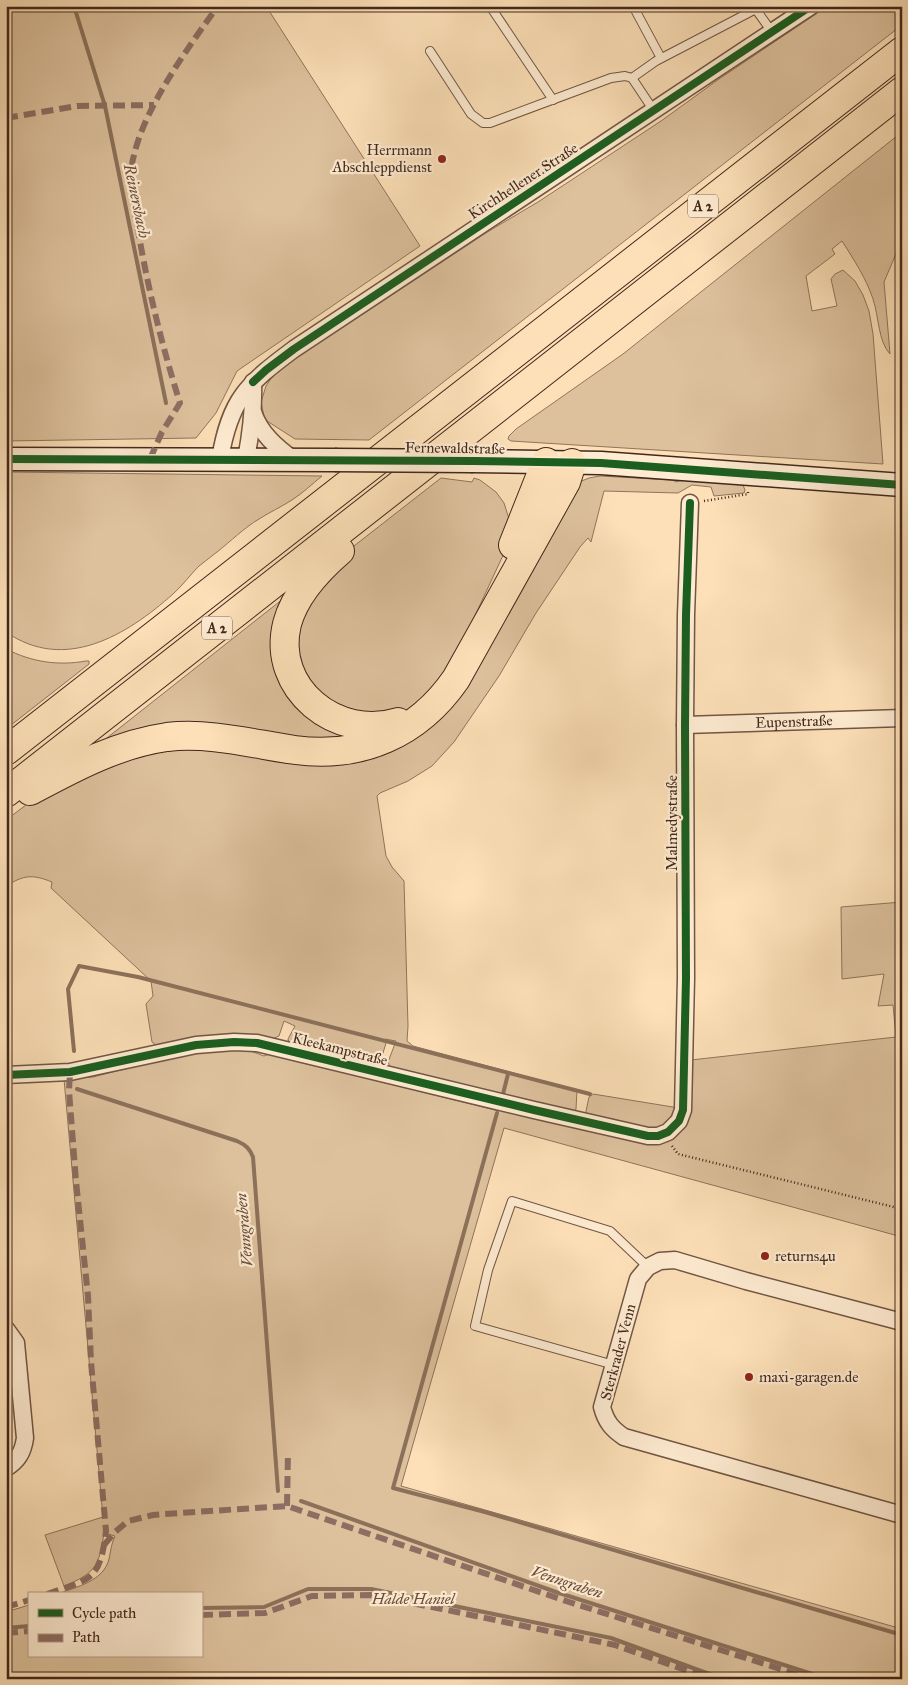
<svg xmlns="http://www.w3.org/2000/svg" width="908" height="1685" viewBox="0 0 908 1685" font-family="'IM FELL Great Primer',serif">
<rect width="100%" height="100%" fill="#fde0b8"/>
<filter id="stains"><feTurbulence type="fractalNoise" baseFrequency=".004" numOctaves="4"/><feColorMatrix values="0 0 0 0 .2 0 0 0 0 .09 0 0 0 0 .02 0 0 0 .5 -.17"/></filter>
<radialGradient id="worn" r=".72"><stop offset=".6" stop-color="#630" stop-opacity="0"/><stop offset="1" stop-color="#630" stop-opacity=".3"/></radialGradient>
<g fill="#ddc19d" stroke="#90745c">
<polygon points="6,6 266,6 420,246 237,371 216,413 196,438 6,441"/>
<polygon points="828,6 902,6 902,25 369,440 295,439 267,421 264,416 261,402 266,386 272,377 290,362 489,231 538,202 661,121 719,79"/>
<path d="M902 132V247L898 249 884 282 890 354C878 341 879 317 873 299 866 278 854 260 842 241L832 249 835 254 806 276 812 311 837 306 831 279 835 274 843 270 855 281 863 295 869 311 873 334 883 464 511 441 508 439 509 436 516 429 623 354Z"/>
<path d="M6 472 322 476C312 484 303 493 292 500 281 507 270 512 259 519 244 528 231 541 217 552 211 557 205 561 199 566 190 575 183 585 173 594 127 635 65 673 6 632Z"/>
<path d="M600 476 673 480 676 482C686 477 729 484 743 485L745 490 744 493 714 496 711 487 692 485 678 493 604 491 591 542 588 538 580 547 536 613 499 676 454 742 432 766 408 781 380 793 377 796 386 856 392 867 404 881 408 1026 407 1041 413 1046 577 1090 576 1109 574 1113 391 1069 388 1062 396 1041 385 1039 386 1043 380 1063 377 1065 289 1043 288 1039 295 1026 284 1021 279 1036 272 1039 159 1047 152 1042 146 1004 153 996 151 981 51 888 52 882C32 874 24 875 6 886V820L30 802 62 782 151 751 411 736 579 482 589 478Z"/>
<polygon points="441,478 472,482 474,478 480,480 496,492 504,503 511,525 506,549 458,652 435,687 418,703 403,712 346,715 308,686 295,646 300,612 345,553"/>
<polygon points="293,591 291,683 378,736 98,745"/>
<path d="M6 649C32 662 58 666 86 661H89V664L6 729Z"/>
<path d="M902 902V1237L504 1128 401 1486 902 1629V1679H6V1612L29 1605V1656H201V1594H58C76 1587 104 1581 109 1559 111 1550 111 1545 115 1536L104 1533C99 1566 96 1573 64 1586L45 1535 103 1517 64 1079 93 1077 159 1060 179 1054 245 1049 264 1056 269 1054 499 1111 500 1108 675 1136 691 1060 896 1037 893 1005 878 1006 884 974 842 979 841 907Z"/>
<polygon points="593,1094 679,1108 678,1113 659,1131 585,1116 589,1097"/>
</g>
<g fill="none" stroke-linecap="round" stroke-linejoin="round">
<g stroke="#8c715a" stroke-width="4">
<polyline points="74,6 105,106 166,403"/>
<polyline points="74,1051 68,989 79,966 138,977 590,1094"/>
<path d="M77 1089 237 1141C246 1145 250 1149 253 1157L278 1491"/>
<polyline points="503,1094 508,1074"/>
<polyline points="497,1113 393,1488 485,1512 902,1635"/>
<polyline points="301,1501 556,1592 828,1679"/>
<polyline points="201,1608 264,1607 308,1589 371,1589 611,1638 723,1679"/>
<polyline points="6,1628 29,1626"/>
</g>
<defs>
<g id="service">
<polyline points="490,6 553,100"/>
<polyline points="633,6 661,58"/>
<polyline points="430,51 471,114 483,123 490,123 611,78 625,76 632,78 654,111"/>
<polyline points="632,78 656,61 754,10 757,11 772,32"/>
<polyline points="614,1365 475,1326 488,1270 512,1201 610,1231 648,1267"/>
</g>
<g id="minor">
<path d="M253 412C260 433 276 447 294 460"/>
<path d="M220 459C230 399 247 384 294 349L811 6"/>
<path d="M246 459C251 433 254 409 253 382"/>
<path id="s1" d="M685 725 902 718"/>
<polyline points="6,1075 70,1072 196,1045 234,1042 257,1043 534,1110 648,1136 658,1136 668,1132 679,1121 683,1110 686,978 685,725 686,615 690,503"/>
<path d="M902 1322 746 1281 675 1260 660 1261 648 1267 638 1279 602 1407C606 1422 612 1429 624 1437L902 1515"/>
<path d="M6 1329 16 1343 25 1438C23 1452 18 1461 6 1468"/>
</g>
<g id="secondary">
<polyline points="6,459 335,460"/>
<polyline points="473,461 601,463 902,485"/>
</g>
<g id="motorway">
<polyline points="513,545 546,462"/>
<path d="M340 551C318 570 295 594 287 624 271 689 337 741 398 722"/>
<polyline points="6,751 902,51"/>
<path d="M30 791C73 768 117 744 167 737 210 732 253 744 295 750 361 759 418 734 456 679L566 482 572 463"/>
<polyline points="6,793 902,91"/>
</g>
</defs>
<use href="#service" stroke="#715643" stroke-width="10"/>
<use href="#minor" stroke="#715643" stroke-width="19"/>
<use href="#secondary" stroke="#42281c" stroke-width="25"/>
<use href="#motorway" stroke="#42281c" stroke-width="30"/>
<g stroke="#42281c" stroke-width="2.5" stroke-dasharray="1 2.5" stroke-linecap="butt">
<polyline points="704,501 748,494 748,491"/>
<polyline points="672,1146 678,1154 902,1209"/>
</g>
<use href="#service" stroke="#feebd1" stroke-width="8"/>
<use href="#minor" stroke="#feebd1" stroke-width="16"/>
<use href="#secondary" stroke="#feebd1" stroke-width="22"/>
<use href="#motorway" stroke="#fde0b8" stroke-width="28"/>
<defs>
<polyline id="secondary-bridge" points="335,460 473,461"/>
</defs>
<use href="#secondary-bridge" stroke="#42281c" stroke-width="25" stroke-linecap="butt"/>
<use href="#secondary-bridge" stroke="#feebd1" stroke-width="22"/>
<g stroke="#8d6e63" stroke-width="6" stroke-dasharray="12 6" stroke-linecap="butt">
<polyline points="6,118 77,106 154,105"/>
<path d="M150 459 162 432 180 403C162 346 148 289 138 230 134 204 127 180 134 155 145 107 189 46 218 6"/>
<polyline points="287,1506 288,1452"/>
<polyline points="104,1545 115,1532 128,1521 153,1515 179,1513 287,1506 569,1602 812,1679"/>
<path d="M47 1594C91 1579 100 1581 106 1531L91 1362 88 1296 76 1181 69 1091 70 1072"/>
<polyline points="6,1607 29,1600"/>
<polyline points="201,1615 265,1613 312,1596 370,1595 442,1609 615,1645 711,1679"/>
<polyline points="6,1633 29,1631"/>
</g>
<defs>
<g id="cycleway">
<polyline points="253,382 266,370 294,349 811,6"/>
<polyline points="6,459 473,461 601,463 902,485"/>
<polyline points="6,1075 70,1072 196,1045 234,1042 257,1043 534,1110 648,1136 658,1136 668,1132 679,1121 683,1110 686,978 685,725 686,615 690,503"/>
</g>
</defs>
<use href="#cycleway" stroke="#feebd1" stroke-width="11"/>
<use href="#cycleway" stroke="#1b5e20" stroke-width="8"/>
</g>
<g fill="#8f2418" stroke="#feebd1" stroke-width="2">
<circle cx="442" cy="159" r="5"/>
<circle cx="765" cy="1256" r="5"/>
<circle cx="749" cy="1377" r="5"/>
</g>
<g text-anchor="middle" dominant-baseline="central" stroke-width="4.5" stroke-linejoin="round" paint-order="stroke">
<g fill="#feebd1" stroke="#7a6252" stroke-width="1">
<rect x="688" y="194.5" width="30" height="23" rx="4"/>
<rect x="202" y="616.5" width="30" height="23" rx="4"/>
</g>
<g font-size="14" font-weight="bold" fill="#42281c">
<text x="703" y="206">A 2</text>
<text x="217" y="628">A 2</text>
</g>
<g font-size="15" fill="#42281c" stroke="#feebd1" text-anchor="start">
<text x="432" y="150" text-anchor="end">Herrmann<tspan x="432" dy="17">Abschleppdienst</tspan></text>
<text x="775" y="1256">returns4u</text>
<text x="759" y="1377">maxi-garagen.de</text>
</g>
<g font-size="15" fill="#42281c" stroke="#feebd1">
<text transform="translate(523 181) rotate(-33)">Kirchhellener Straße</text>
<text transform="translate(455 448) rotate(1)">Fernewaldstraße</text>
<text stroke="none"><textPath href="#s1" startOffset="109">Eupenstraße</textPath></text>
<text transform="translate(672 823) rotate(-90)">Malmedystraße</text>
<text transform="translate(340 1049) rotate(14)">Kleekampstraße</text>
<text transform="translate(618 1352) rotate(-75)">Sterkrader Venn</text>
</g>
<g font-size="15" font-style="italic" fill="#694e3c" stroke="#feebd1">
<text x="413" y="1599">Halde Haniel</text>
</g>
<g font-size="16" font-style="italic" fill="#674c3b" stroke="#feebd1">
<text transform="translate(137 201) rotate(78)">Reinersbach</text>
<text transform="translate(244 1230) rotate(-95)">Venngraben</text>
<text transform="translate(567 1582) rotate(18)">Venngraben</text>
</g>
</g>
<rect width="908" height="1685" fill="none" stroke="#fde0b8" stroke-width="25"/>
<rect x="8" y="8" width="893" height="1670" fill="none" stroke="#42281c" stroke-width="2.5"/>
<rect x="12" y="12" width="883" height="1660" fill="none" stroke="#42281c"/>
<rect x="28" y="1592" width="175" height="65" fill="#feebd1" stroke="#b39d89"/>
<rect x="38" y="1609" width="25" height="8" fill="#1b5e20" stroke="#b39d89"/>
<text x="72" y="1618" font-size="15" fill="#42281c">Cycle path</text>
<rect x="38" y="1634" width="25" height="8" fill="#8d6e63" stroke="#b39d89"/>
<text x="72" y="1642" font-size="15" fill="#42281c">Path</text>
<rect width="100%" height="100%" filter="url(#stains)"/>
<rect width="100%" height="100%" fill="url(#worn)"/>
</svg>
